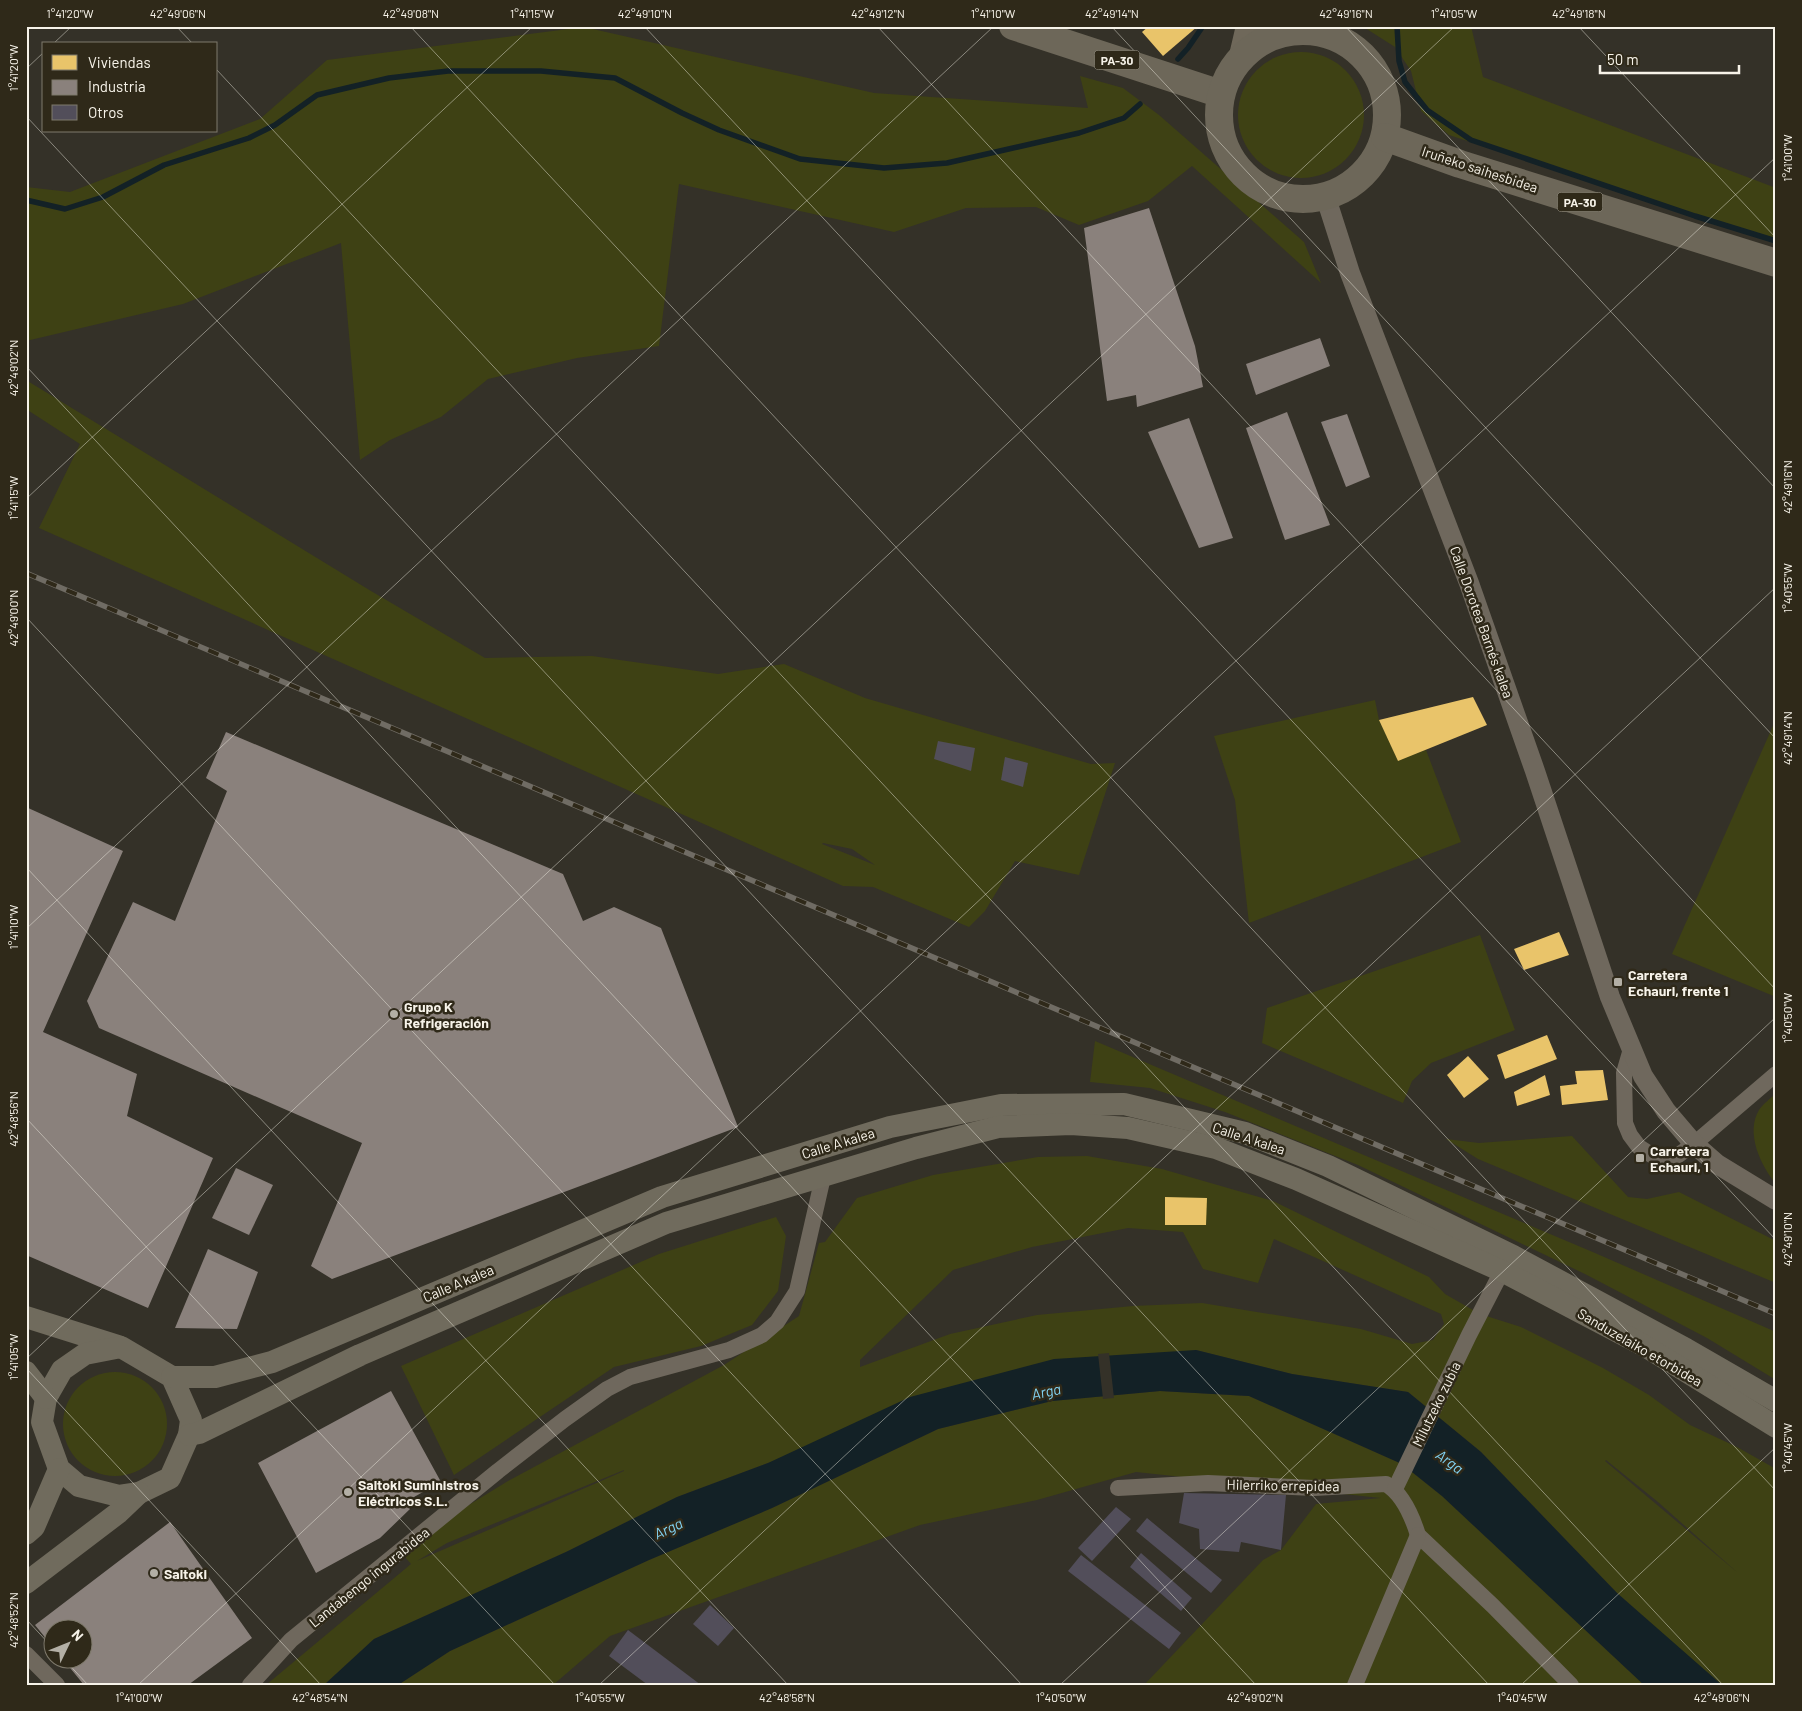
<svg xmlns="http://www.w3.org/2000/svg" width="1802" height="1711" viewBox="0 0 1802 1711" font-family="Barlow,sans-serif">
<rect width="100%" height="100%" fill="#343128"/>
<g fill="#3e4114" fill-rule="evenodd">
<polygon points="1362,26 1471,26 1483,77 1776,188 1776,242 1449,135 1421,111 1411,71 1395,47"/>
<polygon points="584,27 874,93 1088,108 1080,76 1123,88 1159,115 1304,242 1321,283 1192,166 1148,201 1079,225 1036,207 966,208 894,232 679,184 659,346 577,358 488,379 441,417 390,440 360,460 341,243 183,304 26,341 26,187 70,192 260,119 327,60"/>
<circle cx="1301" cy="115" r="63"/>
<path d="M26 380 371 591 485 658 592 656 718 674 784 664 865 698 1091 764 1115 763 1079 875 1015 861 985 911 969 927 873 887 843 886 39 528 80 444 26 409ZM823 843 852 849 875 865 822 844Z"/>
<polygon points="1375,700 1379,720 1398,760 1426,750 1461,842 1249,923 1235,800 1214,736"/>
<polygon points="1776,719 1776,997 1672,954"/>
<polygon points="1480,935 1515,1030 1431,1063 1412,1081 1403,1103 1262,1043 1267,1008"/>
<polygon points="1095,1041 1595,1253 1776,1332 1776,1380 1707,1338 1585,1274 1358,1165 1225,1112 1150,1088 1090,1082"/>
<path d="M1776 1093V1184C1761 1166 1745 1133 1759 1110 1763 1104 1771 1098 1776 1093Z"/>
<polygon points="1572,1136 1628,1197 1647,1199 1679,1192 1776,1241 1776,1283 1478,1159 1446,1139 1479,1143"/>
<path d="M1087 1156 1162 1169 1273 1201 1429 1277 1445 1294 1480 1314 1521 1327 1603 1368 1649 1395 1690 1425 1737 1447 1776 1469V1685H1722L1715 1680 1617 1593 1481 1452 1408 1392 1292 1374 1196 1350 768 1463 677 1497 566 1552 374 1639 324 1685H266L411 1564 400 1551 420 1535 508 1481 724 1365 799 1316 819 1243 825 1242 857 1198 933 1175 1038 1157ZM1128 1228 1183 1232 1203 1269 1258 1283 1274 1239 1441 1314 1444 1324 1433 1340 1412 1344 1361 1329 1202 1303 1133 1306 1037 1315 950 1334 860 1367V1360L953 1270 1032 1247ZM1606 1460 1658 1502 1738 1573 1605 1461ZM624 1470V1471L417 1561 447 1543Z"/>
<polygon points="776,1217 786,1236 778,1291 752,1325 701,1346 614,1367 454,1475 401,1366 659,1254"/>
<circle cx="115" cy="1424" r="52"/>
<polygon points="1160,1391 1249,1396 1402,1464 1442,1496 1644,1685 1144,1685 1263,1560 1281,1550 1316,1504 1381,1498 1136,1472 1037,1500 920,1525 610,1636 553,1685 398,1685 450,1651 649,1560 772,1508 938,1429 1052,1401"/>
</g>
<polygon fill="#132126" points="1196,1350 1292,1374 1408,1392 1481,1452 1617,1593 1722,1685 1644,1685 1442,1496 1402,1464 1249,1396 1160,1391 1052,1401 938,1429 772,1508 649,1560 450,1651 398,1685 324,1685 374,1639 566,1552 677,1497 768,1463 910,1397 1054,1359"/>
<polygon fill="#343128" points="1109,1353 1114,1398 1103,1399 1098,1354"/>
<g fill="#e9c46a">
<polygon points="1149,26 1198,26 1163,56 1142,32"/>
<polygon points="1473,697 1487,725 1398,761 1379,720"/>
<polygon points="1559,932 1569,955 1524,970 1514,949"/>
<polygon points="1547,1035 1557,1059 1505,1079 1497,1055"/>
<polygon points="1468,1056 1489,1079 1464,1098 1447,1075"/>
<polygon points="1603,1070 1608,1100 1562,1105 1560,1086 1577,1084 1575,1071"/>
<polygon points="1545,1075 1550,1095 1517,1106 1514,1092"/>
<polygon points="1165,1197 1207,1198 1206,1225 1165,1225"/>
</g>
<g fill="#8a817c">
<polygon points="1149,208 1195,346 1203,387 1137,407 1136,395 1107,401 1084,228"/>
<polygon points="1320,338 1330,366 1256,395 1246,364"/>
<polygon points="1287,412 1330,525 1285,540 1246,428"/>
<polygon points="1347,414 1370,477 1346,487 1321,422"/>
<polygon points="1189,418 1233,538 1199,548 1148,432"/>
<polygon points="226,732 563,874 583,921 614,907 661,928 738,1127 332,1279 311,1266 362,1143 99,1028 87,1001 133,902 175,921 227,791 206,778"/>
<polygon points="26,807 123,851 43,1032 137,1074 127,1116 213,1158 148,1308 26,1255"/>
<polygon points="236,1168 273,1185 249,1235 212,1218"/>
<polygon points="208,1249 258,1272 237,1329 175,1328"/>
<polygon points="391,1391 441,1482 405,1502 410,1509 380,1538 316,1573 258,1463"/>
<polygon points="170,1522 252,1638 188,1685 84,1685 62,1658 82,1658 82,1628 52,1628 52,1646 35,1625"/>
</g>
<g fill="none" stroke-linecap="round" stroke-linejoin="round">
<g stroke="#132126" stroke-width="5.5">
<polyline points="1397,26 1399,61 1405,82 1427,110 1471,140 1695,216 1776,241"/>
<polyline points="1178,59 1188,48 1203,26"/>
<polyline points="26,200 65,209 103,197 164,165 249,138 275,125 317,95 389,78 448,71 541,71 615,78 682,113 719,130 800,159 884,168 947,163 1079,133 1124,118 1140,104"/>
</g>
</g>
<g fill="#524e5a">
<polygon points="938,741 975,748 971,771 934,759"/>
<polygon points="1005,757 1028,763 1023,787 1001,780"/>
<polygon points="1184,1493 1286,1495 1281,1550 1241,1542 1239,1552 1200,1549 1199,1529 1179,1523"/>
<polygon points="1116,1507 1131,1519 1092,1561 1078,1548"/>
<polygon points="1147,1518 1222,1580 1211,1593 1136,1531"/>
<polygon points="1141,1553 1192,1598 1181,1611 1130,1567"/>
<polygon points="1081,1555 1181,1633 1169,1649 1068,1571"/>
<polygon points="710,1605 734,1628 718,1646 693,1624"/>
<polygon points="628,1630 701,1685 648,1685 609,1656"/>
</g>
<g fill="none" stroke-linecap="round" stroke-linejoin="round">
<g stroke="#6f685d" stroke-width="16">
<polyline points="1631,1049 1624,1073 1625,1123 1630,1135 1639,1147 1653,1156 1677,1156 1694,1144 1776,1074"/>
<path d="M1118 1488 1208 1483 1314 1488 1386 1484C1403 1494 1412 1516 1418 1535L1493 1606 1571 1685"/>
<polyline points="1395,1489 1469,1335 1502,1271"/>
<polyline points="26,1654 57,1685"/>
<polyline points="250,1685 291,1640 498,1471 565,1419 607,1389 630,1377 729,1350 762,1335 777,1322 797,1291 823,1177"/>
<polyline points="1355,1685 1418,1535"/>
</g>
<polyline stroke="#6f685d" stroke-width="20" points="1326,198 1350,273 1469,583 1535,771 1610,997 1643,1076 1666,1111 1694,1144 1717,1164 1776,1200"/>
<g stroke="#706b5d" stroke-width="22">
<polyline points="26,1317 118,1346"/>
<polygon points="121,1347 172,1377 191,1420 189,1435 170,1478 139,1493 119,1496 79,1486 59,1469 42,1422 46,1398 62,1370 85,1354"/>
<polyline points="26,1372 46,1398"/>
<polyline points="172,1377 215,1377 272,1362 662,1197 890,1127 1001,1105 1124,1104 1245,1133 1328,1166 1513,1256 1686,1349 1776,1401"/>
<polyline points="189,1435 199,1433 360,1355 666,1223 916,1148 998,1127 1071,1124 1128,1128 1216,1148 1296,1179 1502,1271 1643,1345 1776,1427"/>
<polyline points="26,1534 34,1527 59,1469"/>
<polyline points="26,1583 118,1513 139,1493"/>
</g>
<g stroke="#6f685a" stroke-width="26">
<polyline points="1317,26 1339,39"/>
<polyline points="1242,56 1249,26"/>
</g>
<g stroke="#6d6759" stroke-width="28">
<polyline points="1013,26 1221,94"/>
<circle cx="1303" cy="115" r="84"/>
<polyline points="1385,137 1460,164 1776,263"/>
</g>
<defs>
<polyline id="rail" points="26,573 1776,1314"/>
</defs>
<use href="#rail" stroke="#706c64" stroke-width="5.5"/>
<use href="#rail" stroke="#2f2919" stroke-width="4" stroke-dasharray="11" stroke-linecap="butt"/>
</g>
<path fill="none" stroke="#f7f3e9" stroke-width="1" stroke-opacity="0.45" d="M176 26 193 44M410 26 1776 1491M644 26 1776 1240M877 26 1776 990M1111 26 1776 739M1345 26 1776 489M1578 26 1776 238M53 44 72 26M26 69 44 52M216 69 1723 1685M26 116 1489 1685M26 366 1256 1685M26 499 533 26M26 617 1022 1685M26 867 788 1685M26 929 994 26M26 1118 555 1685M26 1359 1455 26M26 1368 321 1685M26 1619 52 1647M63 1658 88 1685M138 1685 1776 157M599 1685 1776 587M1060 1685 1776 1017M1521 1685 1776 1447"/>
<g fill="#b3afa5" stroke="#2f2919" stroke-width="2">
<rect x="1613" y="977" width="10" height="10" rx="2.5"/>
<circle cx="394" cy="1014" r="5"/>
<rect x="1635" y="1153" width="10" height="10" rx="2.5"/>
<circle cx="348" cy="1492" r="5"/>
<circle cx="154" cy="1573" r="5"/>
</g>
<g text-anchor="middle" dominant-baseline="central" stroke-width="5" stroke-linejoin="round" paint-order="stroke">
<g fill="#2f2919" stroke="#bbb6ab" stroke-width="1">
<rect x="1094.5" y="50.5" width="45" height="19" rx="4"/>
<rect x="1557.5" y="192.5" width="45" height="19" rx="4"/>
</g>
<g font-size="12" font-weight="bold" fill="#f7f3e9">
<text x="1117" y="60">PA-30</text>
<text x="1580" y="202">PA-30</text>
</g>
<g font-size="14" fill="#f7f3e9" stroke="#2f2919">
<text transform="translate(1480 169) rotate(18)">Iruñeko saihesbidea</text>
<text transform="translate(1482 622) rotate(70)">Calle Dorotea Barnés kalea</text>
<text transform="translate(1249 1138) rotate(18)">Calle A kalea</text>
<text transform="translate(838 1143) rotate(-17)">Calle A kalea</text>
<text transform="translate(458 1283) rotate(-23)">Calle A kalea</text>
<text transform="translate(1640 1347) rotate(30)">Sanduzelaiko etorbidea</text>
<text transform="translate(1436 1404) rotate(-64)">Milutzeko zubia</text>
<text transform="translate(1283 1485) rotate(1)">Hilerriko errepidea</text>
<text transform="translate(369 1577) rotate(-39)">Landabengo ingurabidea</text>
</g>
<g font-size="14" font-weight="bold" fill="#f7f3e9" stroke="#2f2919" text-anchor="start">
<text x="1628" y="974">Carretera<tspan x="1628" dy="16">Echauri, frente 1</tspan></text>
<text x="404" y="1006">Grupo K<tspan x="404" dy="16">Refrigeración</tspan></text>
<text x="1650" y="1150">Carretera<tspan x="1650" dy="16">Echauri, 1</tspan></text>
<text x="358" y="1484">Saltoki Suministros<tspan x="358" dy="16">Eléctricos S.L.</tspan></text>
<text x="164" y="1573">Saltoki</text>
</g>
<g font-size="15" font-style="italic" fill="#82d3f3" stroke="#2f2919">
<text transform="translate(1046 1391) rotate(-12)">Arga</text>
<text transform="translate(1450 1461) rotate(36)">Arga</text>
<text transform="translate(668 1528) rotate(-25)">Arga</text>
</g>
</g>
<rect width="1802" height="1711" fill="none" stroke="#2f2919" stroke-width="55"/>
<rect x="42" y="42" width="175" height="90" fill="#2f2919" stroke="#7f7a6c"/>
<rect x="52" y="55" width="25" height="15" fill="#e9c46a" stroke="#7f7a6c"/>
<text x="88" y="68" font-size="15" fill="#f7f3e9">Viviendas</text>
<rect x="52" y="80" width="25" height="15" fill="#8a817c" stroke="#7f7a6c"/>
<text x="88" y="92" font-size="15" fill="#f7f3e9">Industria</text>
<rect x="52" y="105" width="25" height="15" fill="#524e5a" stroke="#7f7a6c"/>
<text x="88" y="118" font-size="15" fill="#f7f3e9">Otros</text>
<g transform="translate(68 1644) rotate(47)"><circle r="24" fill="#2f2919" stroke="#7f7a6c"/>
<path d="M0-4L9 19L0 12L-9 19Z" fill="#b3afa5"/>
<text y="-8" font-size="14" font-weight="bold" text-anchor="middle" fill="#f7f3e9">N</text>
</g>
<path d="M1600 65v8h139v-8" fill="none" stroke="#f7f3e9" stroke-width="2.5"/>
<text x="1607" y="65" font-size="15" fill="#f7f3e9" stroke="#2f2919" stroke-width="4" paint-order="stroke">50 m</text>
<rect x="28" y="28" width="1746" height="1656" fill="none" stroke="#f7f3e9" stroke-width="2"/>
<g font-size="12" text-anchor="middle" fill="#f7f3e9">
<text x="70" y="18">1°41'20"W</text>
<text x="178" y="18">42°49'06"N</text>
<text x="411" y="18">42°49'08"N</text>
<text x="532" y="18">1°41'15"W</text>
<text x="645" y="18">42°49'10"N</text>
<text x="878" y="18">42°49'12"N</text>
<text x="993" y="18">1°41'10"W</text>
<text x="1112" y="18">42°49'14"N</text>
<text x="1346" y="18">42°49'16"N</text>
<text x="1454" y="18">1°41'05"W</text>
<text x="1579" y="18">42°49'18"N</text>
<text transform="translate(14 68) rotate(-90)" y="4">1°41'20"W</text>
<text transform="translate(1788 158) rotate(-90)" y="4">1°41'00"W</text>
<text transform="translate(14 368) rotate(-90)" y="4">42°49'02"N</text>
<text transform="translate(1788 487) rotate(-90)" y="4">42°49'16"N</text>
<text transform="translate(14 498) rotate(-90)" y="4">1°41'15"W</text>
<text transform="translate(1788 588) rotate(-90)" y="4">1°40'55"W</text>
<text transform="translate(14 618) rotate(-90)" y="4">42°49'00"N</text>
<text transform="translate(1788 738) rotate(-90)" y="4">42°49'14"N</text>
<text transform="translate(14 927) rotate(-90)" y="4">1°41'10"W</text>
<text transform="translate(1788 1018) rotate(-90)" y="4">1°40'50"W</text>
<text transform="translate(14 1119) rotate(-90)" y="4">42°48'56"N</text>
<text transform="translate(1788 1239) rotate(-90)" y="4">42°49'10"N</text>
<text transform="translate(14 1357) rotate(-90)" y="4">1°41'05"W</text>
<text transform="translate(1788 1448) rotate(-90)" y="4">1°40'45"W</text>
<text transform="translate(14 1620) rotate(-90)" y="4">42°48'52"N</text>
<text x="139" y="1702">1°41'00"W</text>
<text x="320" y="1702">42°48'54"N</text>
<text x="600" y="1702">1°40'55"W</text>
<text x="787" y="1702">42°48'58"N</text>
<text x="1061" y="1702">1°40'50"W</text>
<text x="1255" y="1702">42°49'02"N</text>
<text x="1522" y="1702">1°40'45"W</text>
<text x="1722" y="1702">42°49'06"N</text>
</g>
</svg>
